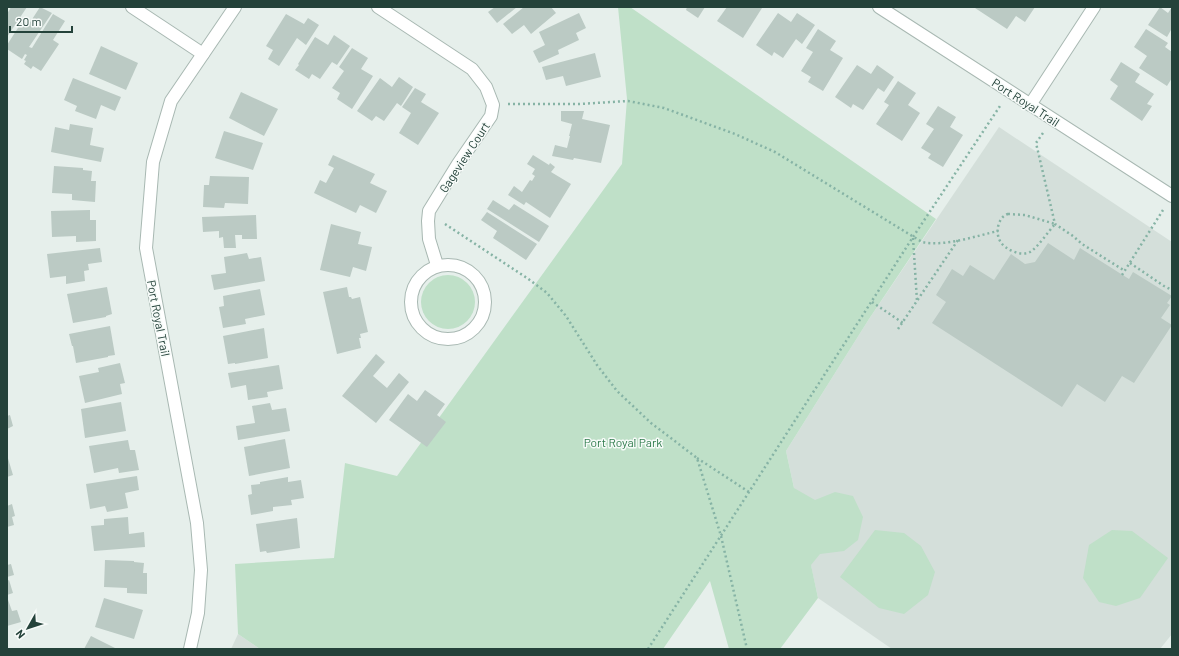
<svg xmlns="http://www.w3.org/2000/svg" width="1179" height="656" viewBox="0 0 1179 656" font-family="Barlow,sans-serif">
<rect width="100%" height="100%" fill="#e6efeb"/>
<g fill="#d4dfda">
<polygon points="999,127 1172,242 1172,634 1160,649 892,649 818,598 786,451 869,319"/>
<polygon points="238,634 260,649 231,649"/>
</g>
<g fill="#bfe0c8">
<polygon points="618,7 630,7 936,219 869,319 786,451 794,488 815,500 835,492 853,496 863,517 858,540 844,551 820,554 811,565 818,598 780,649 729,649 710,581 663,649 260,649 238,634 235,564 334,558 345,463 397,476 622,164 627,99"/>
<circle cx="448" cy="302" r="27"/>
<polygon points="875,530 904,533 921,546 935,572 928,595 904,614 879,608 840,577"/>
<polygon points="1112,530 1132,531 1168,558 1140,598 1116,606 1099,602 1083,578 1089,545"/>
</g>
<g fill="#bbcac4">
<polygon points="11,7 27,7 7,37 7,14"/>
<polygon points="40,7 52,13 29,47 32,48 53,14 65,21 53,40 59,44 41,71 33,66 31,69 24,64 26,61 24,60 27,55 25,54 22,59 7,49 7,45 23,20 29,24"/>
<polygon points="495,7 517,7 497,23 488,12"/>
<polygon points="524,7 551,7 556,13 531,34 524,25 512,34 503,24"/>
<polygon points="687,7 705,7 698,18 686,10"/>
<polygon points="727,7 760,7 762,8 743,38 717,21"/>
<polygon points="975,7 1035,7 1025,22 1016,16 1007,29 975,8"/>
<polygon points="1160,7 1168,13 1172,7 1172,30 1171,30 1167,37 1148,25"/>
<polygon points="579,13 586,28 576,33 579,40 558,50 559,54 539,63 533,51 545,45 539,32"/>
<polygon points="778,13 791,22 797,13 815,25 802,44 796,39 783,58 774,52 772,56 756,45"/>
<polygon points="286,14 304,24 308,18 319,25 306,45 297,38 279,66 268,59 273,50 266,46"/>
<polygon points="818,29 836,41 830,50 843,58 823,91 808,82 811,77 801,71 813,52 806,48"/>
<polygon points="1146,29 1168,43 1165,47 1172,52 1172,78 1167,86 1139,68 1147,56 1134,47"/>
<polygon points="334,35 350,46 337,65 332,62 320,79 312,74 309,79 295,70 299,65 298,64 315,37 328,45"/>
<polygon points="101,46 138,63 126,90 89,74"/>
<polygon points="352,48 368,58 361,69 373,76 352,109 337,99 340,93 332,88 344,71 339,67"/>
<polygon points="595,53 601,77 566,86 563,76 546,80 542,67"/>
<polygon points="1121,62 1140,74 1135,82 1154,94 1147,104 1152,106 1142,121 1110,99 1118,86 1110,80"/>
<polygon points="857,65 871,74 877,65 894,77 884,92 878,88 863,110 853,104 851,108 835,97"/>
<polygon points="399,77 413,87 401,106 397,103 384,121 376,116 372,121 357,111 380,78 392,87"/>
<polygon points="73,78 121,97 115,111 101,105 96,119 75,111 77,106 64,100"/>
<polygon points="898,81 916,93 908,105 920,113 902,141 876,124 889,105 884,102"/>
<polygon points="415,88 426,94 421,102 439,113 418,145 399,133 411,113 402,107"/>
<polygon points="241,92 278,109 264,136 229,118"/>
<polygon points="938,106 956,117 950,127 963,135 943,167 928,158 931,154 921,148 934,129 926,124"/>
<polygon points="561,111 584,111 582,119 610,125 601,163 574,158 573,160 552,156 555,145 567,148 570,136 569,136 572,124 561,121"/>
<polygon points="70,124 93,128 90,145 104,148 101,162 51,152 55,127 69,130"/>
<polygon points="224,131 263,143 253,170 215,158"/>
<polygon points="333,155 375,174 370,183 387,191 376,213 360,205 356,213 314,193 320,180 326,183 334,168 328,165"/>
<polygon points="533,155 549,165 550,163 555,167 551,172 571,184 550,218 526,202 524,205 508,195 514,186 522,192 530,180 532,181 535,176 532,174 535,169 527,164"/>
<polygon points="54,166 83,168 83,170 92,171 91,181 96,181 95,202 72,200 72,194 52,193"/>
<polygon points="210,176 249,177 248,204 225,203 224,208 203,207 204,185 209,185"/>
<polygon points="493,200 509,210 514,204 549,226 539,242 487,209"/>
<polygon points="90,210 90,220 96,220 96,241 76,242 76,236 52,237 51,211"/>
<polygon points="487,212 537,244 526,260 493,238 497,231 481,220"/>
<polygon points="256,215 257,239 242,239 242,235 235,235 236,248 224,248 223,237 219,238 219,231 203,232 202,217"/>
<polygon points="331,224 361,232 358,244 372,247 366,271 353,267 350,277 320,270"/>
<polygon points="1048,243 1074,260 1080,248 1129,279 1133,272 1172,296 1167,303 1170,305 1161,318 1172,325 1134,383 1122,376 1105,402 1077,384 1062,407 932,323 946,302 936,295 952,269 963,276 970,265 994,280 1011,254 1025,264 1035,262"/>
<polygon points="100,248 102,262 88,264 89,270 84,271 85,281 66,284 66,276 50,278 47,254"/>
<polygon points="247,253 249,259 261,257 265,281 214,290 211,275 226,273 224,257"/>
<polygon points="107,287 112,314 106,316 106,317 73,323 67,294"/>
<polygon points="347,287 349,297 351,297 352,299 360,297 368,332 360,334 361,338 359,338 361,348 337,354 323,292"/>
<polygon points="260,289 265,315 245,319 246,324 223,328 219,307 224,306 223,296"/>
<polygon points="110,326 115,355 108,356 108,357 76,363 73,346 72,346 69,334"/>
<polygon points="264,328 268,358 235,364 235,363 228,364 223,336"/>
<polygon points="376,354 385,362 373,376 387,388 399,373 409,382 376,423 342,396"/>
<polygon points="120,363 125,383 120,384 122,394 85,403 79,376 99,372 98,368"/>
<polygon points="279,365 283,389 267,392 268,397 248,400 246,385 231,388 228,373"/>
<polygon points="425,390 445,404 437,415 446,422 427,447 389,420 408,394 417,401"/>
<polygon points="121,402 126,431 85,438 81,409"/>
<polygon points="270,403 272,410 286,408 290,431 238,440 236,426 255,423 252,406"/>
<polygon points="10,415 13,426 7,429 7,416"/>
<polygon points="285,439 290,468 249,476 244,447"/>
<polygon points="128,440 130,450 135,450 139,470 119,473 118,468 94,473 89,446"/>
<polygon points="7,455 13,475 7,477"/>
<polygon points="137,476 139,490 125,493 128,508 107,512 105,506 90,509 86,484"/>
<polygon points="288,477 288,482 301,480 304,498 291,500 292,505 273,507 273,511 251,515 248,495 252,494 251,485 260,484 260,482"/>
<polygon points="12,504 15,516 12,517 14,525 7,527 7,506"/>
<polygon points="128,517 129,534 144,532 145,547 94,551 91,526 104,525 104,519"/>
<polygon points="297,518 300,548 267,553 266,551 260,552 256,524"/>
<polygon points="105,560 134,561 134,562 144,563 143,573 147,573 147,594 127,593 127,588 104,587"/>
<polygon points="11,564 14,575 7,577 7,565"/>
<polygon points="9,580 13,593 7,595 7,581"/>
<polygon points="7,597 12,611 17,610 21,622 7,626"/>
<polygon points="104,598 143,610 134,639 95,627"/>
<polygon points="91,636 117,649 84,649"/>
</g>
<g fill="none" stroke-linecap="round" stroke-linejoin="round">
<defs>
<g id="minor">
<polyline points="132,7 203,54"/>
<polyline points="378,7 472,69 486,87 493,105 491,116 458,164 429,211 428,221 429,239 437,265"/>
<polyline points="879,7 1172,196"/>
<polyline points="1030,105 1094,7"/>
<circle cx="448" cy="302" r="37"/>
<polyline points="190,649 198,613 201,570 197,523 146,248 153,162 171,101 235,7"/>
</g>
</defs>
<use href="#minor" stroke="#a8b8b2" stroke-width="14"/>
<g stroke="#86b3a5" stroke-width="2.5" stroke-dasharray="2 3" stroke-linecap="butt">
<path d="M508 104H579L628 101 664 108 735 134 775 152 922 242C944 247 976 236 998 231"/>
<polyline points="1043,133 1036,143 1055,224 1073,236 1082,244 1125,271"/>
<path d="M1008 214 1025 215 1055 224C1048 232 1038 247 1030 252 1021 257 1004 249 1000 241 995 232 998 217 1008 214Z"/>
<polyline points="445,224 527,278 547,293 566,316 597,365 617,391 651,423 697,458 721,536 747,649"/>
<polyline points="913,238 917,301"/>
<polyline points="1130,263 1164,286 1172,290"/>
<polyline points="1122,275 1163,210"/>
<polyline points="872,302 903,323"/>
<polyline points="898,329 958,240"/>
<polyline points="697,458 749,492"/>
<polyline points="648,649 913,237 1000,106"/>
</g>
<use href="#minor" stroke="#fff" stroke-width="12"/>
</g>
<g text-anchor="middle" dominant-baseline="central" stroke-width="3" stroke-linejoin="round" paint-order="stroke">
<g font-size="12" fill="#24423a" stroke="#f7fbf9">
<text transform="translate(1026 102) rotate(33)">Port Royal Trail</text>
<text transform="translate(464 157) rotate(-57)">Gageview Court</text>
<text transform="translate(159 318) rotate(79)">Port Royal Trail</text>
</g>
<g font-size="12" fill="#2d7a4b" stroke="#f7fbf9">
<text x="623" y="442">Port Royal Park</text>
</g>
</g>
<rect width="1179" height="656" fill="none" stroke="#24423a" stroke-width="16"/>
<g transform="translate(28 628) rotate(231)" stroke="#f7fbf9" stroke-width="3" paint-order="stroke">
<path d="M0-3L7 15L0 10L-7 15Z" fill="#24423a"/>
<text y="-6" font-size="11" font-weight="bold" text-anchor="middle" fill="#24423a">N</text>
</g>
<path d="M10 26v6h62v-6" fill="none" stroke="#24423a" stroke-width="2"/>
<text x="16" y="26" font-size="12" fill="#24423a" stroke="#f7fbf9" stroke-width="3" paint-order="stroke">20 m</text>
</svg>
